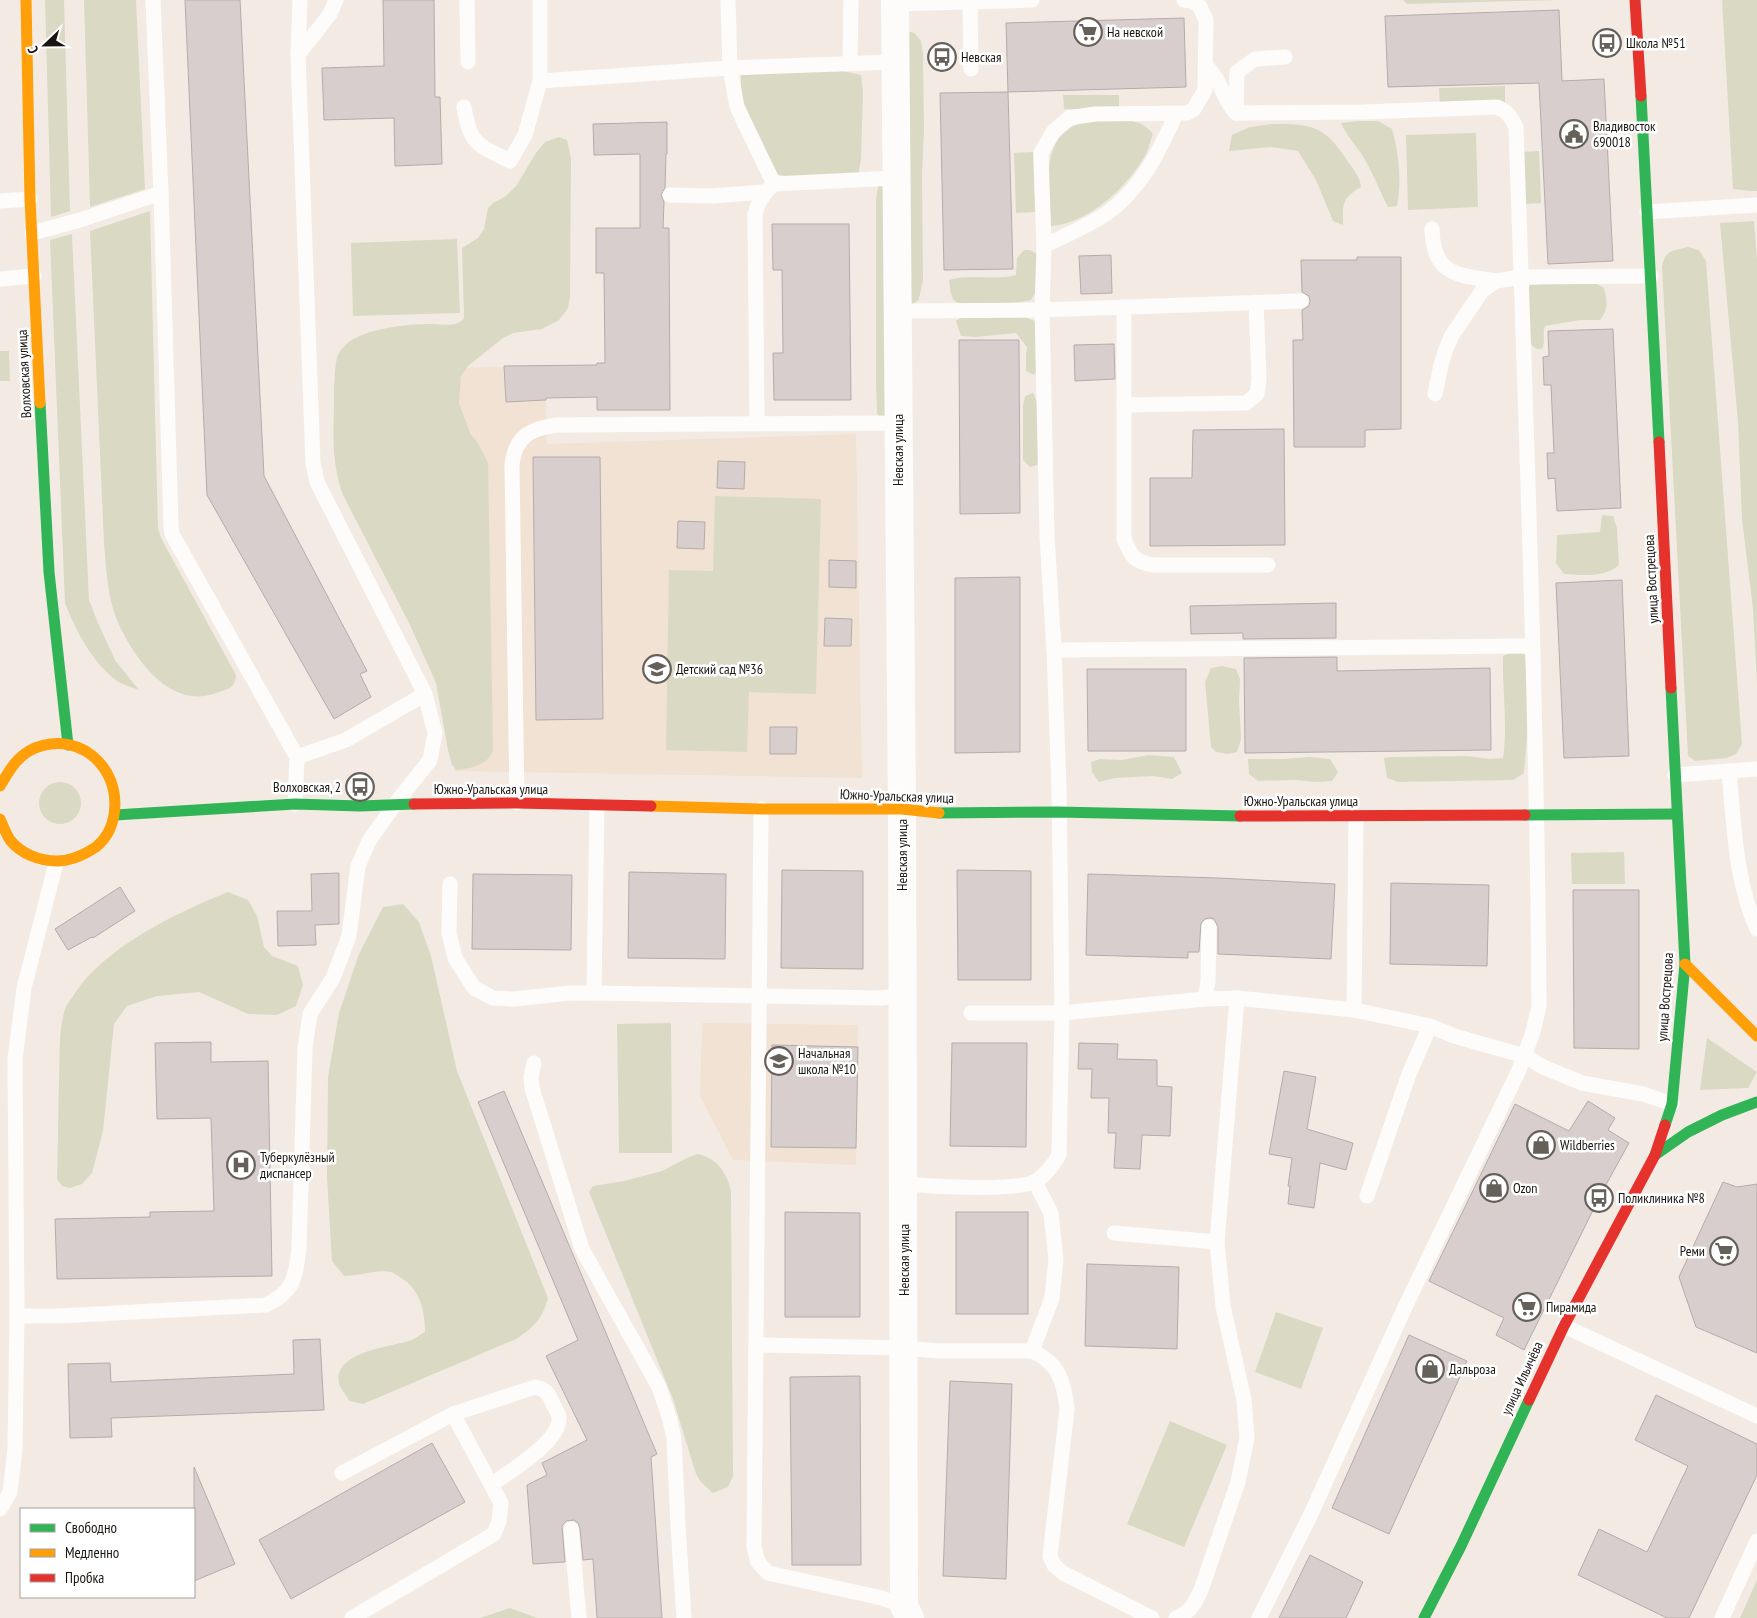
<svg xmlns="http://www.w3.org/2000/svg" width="1757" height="1618" viewBox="0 0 1757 1618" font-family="'PT Sans Narrow',sans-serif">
<rect width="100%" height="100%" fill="#f3ebe3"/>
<g fill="#f1e2d3">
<polygon points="504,367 506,402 546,401 547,444 856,434 862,778 454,771 453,568 449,368"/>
<polygon points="702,1023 858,1025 856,1165 733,1160 700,1096"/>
</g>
<g fill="#dad9c4">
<polygon points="45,0 64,0 70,211 51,217"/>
<polygon points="84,0 136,0 145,189 90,207"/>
<polygon points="1403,0 1558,0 1407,4"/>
<polygon points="1722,0 1757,0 1757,191 1750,191 1733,189"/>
<polygon points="908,31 914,33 921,41 923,53 924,130 922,175 923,280 919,299 913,305 907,306"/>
<polygon points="838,70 861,75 863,91 861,159 858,177 802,179 775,174 761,148 741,95 741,74"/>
<polygon points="1505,86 1505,104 1440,106 1439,88"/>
<polygon points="1063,95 1119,95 1119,109 1064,109"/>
<path d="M1111 119C1127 120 1143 120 1153 134 1150 141 1149 149 1145 156 1127 187 1088 224 1051 226 1050 187 1036 133 1088 121 1095 120 1104 120 1111 119Z"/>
<path d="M1358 121H1378L1392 129C1399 153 1402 182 1397 206L1388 207C1380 192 1374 175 1365 160 1358 147 1347 137 1341 123Z"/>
<path d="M1272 124C1312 124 1324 125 1347 160 1353 169 1360 176 1361 187 1341 199 1343 204 1343 225L1333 221 1316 180 1298 151 1271 147 1229 151 1232 135 1250 127Z"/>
<polygon points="1476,133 1478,207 1408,210 1406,135"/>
<path d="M559 137 567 140 571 158 570 297 568 308 559 320 542 329 513 333 503 338 468 366 461 376 459 403 470 433 479 445 488 463 493 751C487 766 471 768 457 770L452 765 448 750 436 683 410 625 343 495C332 465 333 436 334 405 334 393 334 365 338 355 350 328 407 324 432 324 444 324 456 328 464 318L462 248 478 238 484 229 488 208 493 203 506 196 516 186 536 153 545 142Z"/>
<polygon points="1539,151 1541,203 1524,204 1521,152"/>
<polygon points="1033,152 1035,212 1016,213 1014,153"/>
<polygon points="887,183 892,412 881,419 877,413 876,382 876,200 878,186"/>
<path d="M150 211 158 529 162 540 236 675C235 689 228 689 216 693 168 711 130 653 115 615 107 592 106 566 104 543L90 231Z"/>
<polygon points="1754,221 1757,260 1757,683 1753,609 1742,519 1738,422 1720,223"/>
<path d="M72 234 89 600 98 623 115 660 139 690C132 687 123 685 117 681 92 662 76 631 65 603L50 240Z"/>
<polygon points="457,239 460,313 353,316 351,243"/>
<path d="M1688 247 1699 250 1706 261 1742 744 1736 754 1727 758 1695 761 1688 756 1662 267C1665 249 1673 251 1688 247Z"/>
<path d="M1024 250H1030L1037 254V290L1031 300C1018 303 962 311 954 300 950 294 950 287 949 280 972 273 994 281 1016 275L1017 258Z"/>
<path d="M1572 282H1593L1604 288C1607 301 1609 309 1600 320H1580L1545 326C1542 334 1546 341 1542 349H1536L1530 343 1525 294 1530 285Z"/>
<polygon points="963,316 1022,316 1035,321 1039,366 1034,375 1026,371 1026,355 1027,347 1016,333 976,337 961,336 956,321"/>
<polygon points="0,351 9,351 10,381 0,381"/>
<path d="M1033 393C1042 408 1041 447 1037 465L1030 467 1023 460V406L1025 396Z"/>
<polygon points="715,496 821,499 816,694 749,692 747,752 666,750 669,570 713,571"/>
<path d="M1602 515 1613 516 1617 528 1619 565C1604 578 1583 575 1564 574L1556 563 1557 535 1600 532Z"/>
<path d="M1515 651 1525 655 1529 712 1524 773 1513 780 1398 782 1387 778 1384 758 1390 757 1467 756 1490 759 1503 758C1508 724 1502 690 1503 656Z"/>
<polygon points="1222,666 1236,669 1240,679 1239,701 1241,739 1237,752 1227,754 1216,752 1211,747 1205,682 1211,668"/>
<polygon points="1148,755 1174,757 1182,773 1172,779 1154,776 1115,778 1099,782 1092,772 1091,762 1100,759 1122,760"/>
<polygon points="1309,757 1330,759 1338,772 1332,781 1316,782 1295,780 1258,781 1249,774 1248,759 1284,759"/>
<circle cx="60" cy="803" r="21"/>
<polygon points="1624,852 1625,884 1572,884 1571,853"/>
<path d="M228 892 248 900 257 916 264 947 272 956 298 966 303 985 296 1006 277 1015 248 1014 199 992 157 996 127 1006 114 1024 103 1131 92 1173 82 1184 70 1188 62 1186 57 1179C58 1147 58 1114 59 1081 60 1057 58 1032 65 1009 67 1004 72 998 75 993 105 947 178 912 228 892Z"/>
<path d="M403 904 419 922 431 956 457 1071 548 1298C543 1318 533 1328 516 1339L363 1404 349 1401C347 1396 341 1389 339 1384 332 1351 392 1347 412 1340 416 1338 421 1334 425 1332 425 1311 420 1289 401 1278 398 1276 394 1273 391 1272 376 1269 360 1276 344 1276L332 1261 327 1178 328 1077 339 1013 359 954 383 907Z"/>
<polygon points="671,1023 672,1153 619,1153 617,1024"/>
<polygon points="1707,1038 1757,1072 1748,1088 1700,1090"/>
<path d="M697 1154C716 1157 728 1173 731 1192L733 1476 728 1487 713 1493 701 1482 696 1474 673 1399 589 1192 593 1186 624 1181 662 1171 689 1157Z"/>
<polygon points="1276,1312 1323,1328 1301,1389 1255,1372"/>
<polygon points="1170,1421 1227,1445 1184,1547 1127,1524"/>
<polygon points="1757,1580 1757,1618 1740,1618"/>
<polygon points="510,1608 537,1618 480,1618"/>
</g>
<g fill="#d9cece" stroke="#b3aca9">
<polygon points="185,0 240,0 264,476 367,671 360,674 371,697 334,719 207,495"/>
<polygon points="383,0 434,0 435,97 440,97 442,164 395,166 394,118 324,120 322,68 384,66"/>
<polygon points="1559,10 1562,81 1604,79 1613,261 1548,264 1539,83 1388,87 1385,16"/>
<polygon points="1184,18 1186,87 1008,92 1006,23"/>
<polygon points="1008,92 1013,269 944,270 940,93"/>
<polygon points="667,122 667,154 666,154 665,188 661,195 664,202 663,228 669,228 670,410 597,410 597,397 546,398 546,400 506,402 504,366 597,365 597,363 605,363 604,273 596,273 596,228 640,228 640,154 594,155 593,124"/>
<polygon points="772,224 849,224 851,400 774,400 773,353 783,353 782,270 773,270"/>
<polygon points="1111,255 1112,293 1081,294 1079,256"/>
<polygon points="1357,257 1401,257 1401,429 1365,430 1365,447 1294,447 1293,340 1303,340 1302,310 1309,306 1310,301 1309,296 1302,292 1301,260 1357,260"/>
<polygon points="1613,329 1621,508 1557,511 1555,478 1548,479 1547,453 1554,453 1551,385 1544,385 1543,357 1549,356 1548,331"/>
<polygon points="959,340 1019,340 1020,513 960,514"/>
<polygon points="1114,344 1115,379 1075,381 1074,345"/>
<polygon points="1284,429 1285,545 1150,546 1150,478 1192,478 1193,430"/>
<polygon points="533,457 600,457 603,719 536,720"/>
<polygon points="718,461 745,462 744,489 717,488"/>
<polygon points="678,521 705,522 704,549 677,548"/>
<polygon points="829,560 856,561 856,588 829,587"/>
<polygon points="1020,577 1020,752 955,753 955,578"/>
<polygon points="1622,580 1629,756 1564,758 1556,583"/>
<polygon points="1336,603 1336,638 1243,639 1243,633 1191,634 1190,606"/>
<polygon points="825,618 852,619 851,646 824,646"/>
<polygon points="1337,657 1337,671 1490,668 1491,750 1245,753 1244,658"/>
<polygon points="1087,669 1186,669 1186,751 1088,751"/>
<polygon points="770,727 797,727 796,754 770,754"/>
<polygon points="782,870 863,871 863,969 781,968"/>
<polygon points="957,870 1031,871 1031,980 958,980"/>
<polygon points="629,872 726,874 725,959 628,958"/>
<polygon points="339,873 339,924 315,925 316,945 278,946 277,911 312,911 311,874"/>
<polygon points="473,874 572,875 571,950 472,949"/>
<polygon points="1088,874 1218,878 1335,884 1331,959 1218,954 1218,927 1214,919 1210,918 1205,919 1201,923 1199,952 1188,952 1188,958 1086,955"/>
<polygon points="1391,883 1489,885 1487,966 1390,964"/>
<polygon points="120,887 135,911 93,938 92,937 68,950 55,929"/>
<polygon points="1573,890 1639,890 1639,1049 1574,1048"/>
<polygon points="211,1042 211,1062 268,1061 272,1276 57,1279 55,1219 150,1217 150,1212 214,1211 211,1118 157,1119 155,1043"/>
<polygon points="952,1043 1027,1043 1026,1147 950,1146"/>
<polygon points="1079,1043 1118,1044 1117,1059 1157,1060 1157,1086 1172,1087 1170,1136 1142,1135 1140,1169 1114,1168 1116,1133 1108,1133 1109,1098 1091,1098 1092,1069 1078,1069"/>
<polygon points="772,1045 858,1047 856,1148 771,1147"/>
<polygon points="1284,1071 1316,1077 1307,1129 1353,1143 1346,1170 1320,1163 1314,1208 1288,1204 1290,1186 1288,1186 1292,1158 1269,1154"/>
<polygon points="504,1091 657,1454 651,1457 662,1618 597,1618 593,1559 583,1560 580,1528 578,1523 574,1520 566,1521 562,1526 565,1562 533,1564 527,1485 547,1475 542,1463 587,1440 546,1356 578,1340 478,1102"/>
<polygon points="1588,1101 1615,1118 1608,1130 1629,1143 1602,1192 1524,1350 1496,1335 1504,1318 1429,1281 1515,1104 1569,1131"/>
<polygon points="1723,1182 1737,1187 1757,1184 1757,1353 1696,1327 1679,1277"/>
<polygon points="785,1212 860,1213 860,1317 785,1317"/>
<rect x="956" y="1212" width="72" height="102"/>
<polygon points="1087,1264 1179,1267 1177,1349 1085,1346"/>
<polygon points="1409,1335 1467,1361 1389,1534 1332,1508"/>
<polygon points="320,1339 324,1410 111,1418 112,1437 70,1438 68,1364 110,1363 111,1382 294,1374 293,1340"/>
<polygon points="860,1376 861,1565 792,1565 790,1377"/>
<polygon points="950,1381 1012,1384 1006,1579 943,1576"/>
<polygon points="1656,1395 1757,1444 1757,1475 1689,1618 1667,1618 1578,1575 1599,1529 1647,1552 1688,1466 1635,1440"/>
<polygon points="432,1443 465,1502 291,1599 259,1540"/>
<polygon points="194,1467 235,1564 194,1581"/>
<polygon points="1310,1555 1363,1582 1346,1618 1279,1618"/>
</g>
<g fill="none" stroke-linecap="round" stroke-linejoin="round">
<g stroke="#fdfcfb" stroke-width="15">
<polyline points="153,0 161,193 171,526 172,534 297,757 295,804"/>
<polyline points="467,0 468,62"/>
<polyline points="728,0 730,68 737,107 774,184"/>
<polyline points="970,2 971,69"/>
<polyline points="895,4 1032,0"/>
<polyline points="298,55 330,14 336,0"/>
<polyline points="850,63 851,0"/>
<path d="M1205 65C1221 78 1222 99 1236 113L1364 112 1497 107C1507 111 1511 117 1516 127 1526 420 1537 713 1539 1006L1533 1032 1519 1070 1406 1305 1310 1516 1259 1618"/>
<polyline points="540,81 730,68 895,62"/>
<path d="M464 107C470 145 478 145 510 161L525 135 540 81V0"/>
<polyline points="1236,113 1237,72 1255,59 1285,57"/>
<polyline points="670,195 711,196 765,192"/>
<polyline points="0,201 30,199"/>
<polyline points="1647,212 1757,205"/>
<path d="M1432 229C1433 276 1458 275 1496 281"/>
<polyline points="32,233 80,220 161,193"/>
<path d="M1044 246C1064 236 1088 226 1106 214 1141 189 1159 152 1176 114"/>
<polyline points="0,279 34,276"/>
<path d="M1124 307V539C1132 557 1133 561 1153 565H1268"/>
<polyline points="897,311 1042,310 1301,301"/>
<polyline points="1435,394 1441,365 1446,349 1452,335 1482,291 1496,281 1522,277 1651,276"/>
<polyline points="1124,405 1246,403 1257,394 1259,379 1256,302"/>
<path d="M757 424 755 214C759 201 763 193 774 184L896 178"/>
<polyline points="1054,650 1532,646"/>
<polyline points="297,757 346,740 425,694"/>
<path d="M1729 771C1734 824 1735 880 1757 929"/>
<polyline points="1675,775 1757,769"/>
<path d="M517 803 512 465C515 436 531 428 558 425L898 423"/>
<polyline points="761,809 754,1547 758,1562 768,1573 882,1598 904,1606"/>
<polyline points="450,884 449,933 455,958 474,988 493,998 514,999 570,993 594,993 881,998 902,996"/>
<polyline points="594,993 597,806"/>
<polyline points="1205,999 1208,981 1209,927"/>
<polyline points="1354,1010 1356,817"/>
<polyline points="971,1013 1062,1013 1205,999 1237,998 1354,1010 1430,1026 1454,1036 1525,1056 1543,1067 1582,1083 1643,1094 1672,1104"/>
<polyline points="534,1063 531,1077 532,1088 582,1249 659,1387 670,1420 674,1439 678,1526 684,1618"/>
<path d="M904 1184C929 1186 1016 1192 1036 1181 1047 1174 1053 1165 1059 1155L1062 1013 1059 788 1054 650 1047 536 1042 310 1044 246 1041 153 1053 132 1069 118 1095 114 1187 113 1194 109 1205 90 1206 20 1200 7 1193 1 1184 0"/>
<polyline points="1367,1196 1409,1074 1430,1026"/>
<polyline points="1114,1233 1217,1242"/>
<path d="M17 1316H59L266 1305C295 1291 295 1278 299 1248L305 1048 310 1014 333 978 349 936 358 866 369 841 395 804 430 760 435 733 425 694 317 482 313 463 298 55 300 0"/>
<polyline points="1564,1326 1757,1416"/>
<path d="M756 1345 904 1348 938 1351H1032C1059 1363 1064 1382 1067 1409L1050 1556 1054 1565 1063 1573 1152 1618"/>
<polyline points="1032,1351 1052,1298 1056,1259 1051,1213 1035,1182"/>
<path d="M342 1473 453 1414 535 1387C546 1389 549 1394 553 1404 555 1408 559 1414 559 1418 560 1442 510 1471 492 1484"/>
<polyline points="0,1509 10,1492 15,1449 17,1316 15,1059 24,988 56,863"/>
<polyline points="571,1529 579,1618"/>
<polyline points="352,1618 494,1534 499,1521 501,1503 453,1414"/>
<path d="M1176 1618C1190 1613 1195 1603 1201 1590L1238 1482 1247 1438 1244 1400 1223 1306 1217 1242 1237 998"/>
<polyline points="1722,1618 1757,1541"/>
</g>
<polyline stroke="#fdfcfb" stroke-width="28" points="895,0 902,809 904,1606 910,1618"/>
<g stroke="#30b455" stroke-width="11">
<polyline points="1641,96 1659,442"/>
<polyline points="40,403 49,572 68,745"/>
<polyline points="939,813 1058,812 1240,816"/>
<polyline points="115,815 295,804 360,806 414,804"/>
<polyline points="1525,815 1677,814"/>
<polyline points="1665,1125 1672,1104 1685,964 1671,688"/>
<polyline points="1655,1155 1688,1132 1722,1115 1757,1102"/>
<polyline points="1424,1618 1461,1546 1529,1400"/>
</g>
<g stroke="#ff9f0a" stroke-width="11">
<polyline points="26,0 30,199 40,403"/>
<path d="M0 786C8 773 15 759 29 751 75 727 122 765 114 815 112 827 106 839 96 847 84 855 72 861 57 861 40 861 21 854 10 840 6 834 3 826 0 819"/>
<polyline points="651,806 761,809 902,809 939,813"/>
<polyline points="1685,964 1757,1036"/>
</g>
<g stroke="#e5322d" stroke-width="11">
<polyline points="1635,0 1641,96"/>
<polyline points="1659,442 1671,688"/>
<polyline points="414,804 517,803 651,806"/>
<polyline points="1240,816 1525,815"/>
<polyline points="1529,1400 1564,1326 1655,1155 1665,1125"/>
</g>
</g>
<defs>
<symbol id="supermarket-ring" viewBox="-11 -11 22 22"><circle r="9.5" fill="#fff" stroke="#66605a" stroke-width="1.5"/><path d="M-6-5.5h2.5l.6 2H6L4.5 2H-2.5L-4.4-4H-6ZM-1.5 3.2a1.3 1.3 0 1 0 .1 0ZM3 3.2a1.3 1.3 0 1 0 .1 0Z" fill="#66605a"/></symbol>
<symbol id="bus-ring" viewBox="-11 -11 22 22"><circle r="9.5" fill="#fff" stroke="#66605a" stroke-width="1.5"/><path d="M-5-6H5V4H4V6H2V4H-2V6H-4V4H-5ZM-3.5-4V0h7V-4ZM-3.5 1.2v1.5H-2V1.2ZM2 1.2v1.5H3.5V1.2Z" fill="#66605a"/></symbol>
<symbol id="civic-ring" viewBox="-11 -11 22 22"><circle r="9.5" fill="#fff" stroke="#66605a" stroke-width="1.5"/><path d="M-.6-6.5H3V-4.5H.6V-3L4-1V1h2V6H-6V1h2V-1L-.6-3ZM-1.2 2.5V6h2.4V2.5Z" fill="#66605a"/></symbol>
<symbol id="school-ring" viewBox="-11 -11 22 22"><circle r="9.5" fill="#fff" stroke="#66605a" stroke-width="1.5"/><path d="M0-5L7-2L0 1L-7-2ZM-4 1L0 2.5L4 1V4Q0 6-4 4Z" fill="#66605a"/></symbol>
<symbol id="shop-ring" viewBox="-11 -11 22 22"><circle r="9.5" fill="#fff" stroke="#66605a" stroke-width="1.5"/><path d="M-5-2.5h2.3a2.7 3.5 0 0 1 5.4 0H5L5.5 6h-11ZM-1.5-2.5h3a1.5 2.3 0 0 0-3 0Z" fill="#66605a"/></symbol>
<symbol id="hospital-ring" viewBox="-11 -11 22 22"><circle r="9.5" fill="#fff" stroke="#66605a" stroke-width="1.5"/><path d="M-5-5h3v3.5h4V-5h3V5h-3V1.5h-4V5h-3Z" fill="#66605a"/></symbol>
</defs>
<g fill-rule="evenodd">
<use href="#supermarket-ring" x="1072" y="16" width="32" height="32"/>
<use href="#bus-ring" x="1591" y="27" width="32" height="32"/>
<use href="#bus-ring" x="926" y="41" width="32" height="32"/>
<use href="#civic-ring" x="1558" y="118" width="32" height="32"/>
<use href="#school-ring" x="641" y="653" width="32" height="32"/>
<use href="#bus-ring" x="344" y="771" width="32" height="32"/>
<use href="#school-ring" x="763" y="1045" width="32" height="32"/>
<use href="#shop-ring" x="1525" y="1129" width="32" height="32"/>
<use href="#hospital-ring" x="225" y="1149" width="32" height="32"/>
<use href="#shop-ring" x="1478" y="1172" width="32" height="32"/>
<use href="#bus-ring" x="1583" y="1182" width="32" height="32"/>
<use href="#supermarket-ring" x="1708" y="1235" width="32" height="32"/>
<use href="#supermarket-ring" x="1511" y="1291" width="32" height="32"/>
<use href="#shop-ring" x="1414" y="1353" width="32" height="32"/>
</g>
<g text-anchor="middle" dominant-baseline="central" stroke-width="5" stroke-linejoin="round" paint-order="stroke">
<g font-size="14" fill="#1a1511" stroke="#fff" text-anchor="start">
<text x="1107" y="32">На невской</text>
<text x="1626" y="43">Школа №51</text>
<text x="961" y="57">Невская</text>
<text x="1593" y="126">Владивосток<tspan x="1593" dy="16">690018</tspan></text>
<text x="676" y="669">Детский сад №36</text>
<text x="341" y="787" text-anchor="end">Волховская, 2</text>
<text x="798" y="1053">Начальная<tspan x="798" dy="16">школа №10</tspan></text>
<text x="1560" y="1145">Wildberries</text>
<text x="260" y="1157">Туберкулёзный<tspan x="260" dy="16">диспансер</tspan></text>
<text x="1513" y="1188">Ozon</text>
<text x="1618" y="1198">Поликлиника №8</text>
<text x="1705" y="1251" text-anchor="end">Реми</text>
<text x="1546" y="1307">Пирамида</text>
<text x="1449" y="1369">Дальроза</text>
</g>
<g font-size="14" fill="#1a1511" stroke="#fff">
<text transform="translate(24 374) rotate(-93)">Волховская улица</text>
<text transform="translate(898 450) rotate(-90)">Невская улица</text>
<text transform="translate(1651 579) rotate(-93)">улица Вострецова</text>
<text x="491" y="789">Южно-Уральская улица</text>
<text transform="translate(897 796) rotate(2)">Южно-Уральская улица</text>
<text x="1301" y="801">Южно-Уральская улица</text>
<text transform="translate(902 855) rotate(-90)">Невская улица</text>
<text transform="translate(1665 997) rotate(-86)">улица Вострецова</text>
<text transform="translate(904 1260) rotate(-90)">Невская улица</text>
<text transform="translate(1522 1378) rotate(-65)">улица Ильичёва</text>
</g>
</g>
<rect x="20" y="1508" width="175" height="90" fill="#ffffff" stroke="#a3a1a0"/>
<rect x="30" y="1524" width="25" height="8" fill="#30b455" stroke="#a3a1a0"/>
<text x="65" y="1533" font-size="15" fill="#1a1511">Свободно</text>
<rect x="30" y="1549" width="25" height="8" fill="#ff9f0a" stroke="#a3a1a0"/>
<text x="65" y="1558" font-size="15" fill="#1a1511">Медленно</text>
<rect x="30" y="1574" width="25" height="8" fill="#e5322d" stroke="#a3a1a0"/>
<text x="65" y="1583" font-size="15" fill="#1a1511">Пробка</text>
<g transform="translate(45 45) rotate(248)" stroke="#ffffff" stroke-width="4" paint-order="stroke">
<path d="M0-4L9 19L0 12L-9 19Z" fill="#1a1511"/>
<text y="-8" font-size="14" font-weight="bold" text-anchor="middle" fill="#1a1511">С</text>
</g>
</svg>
